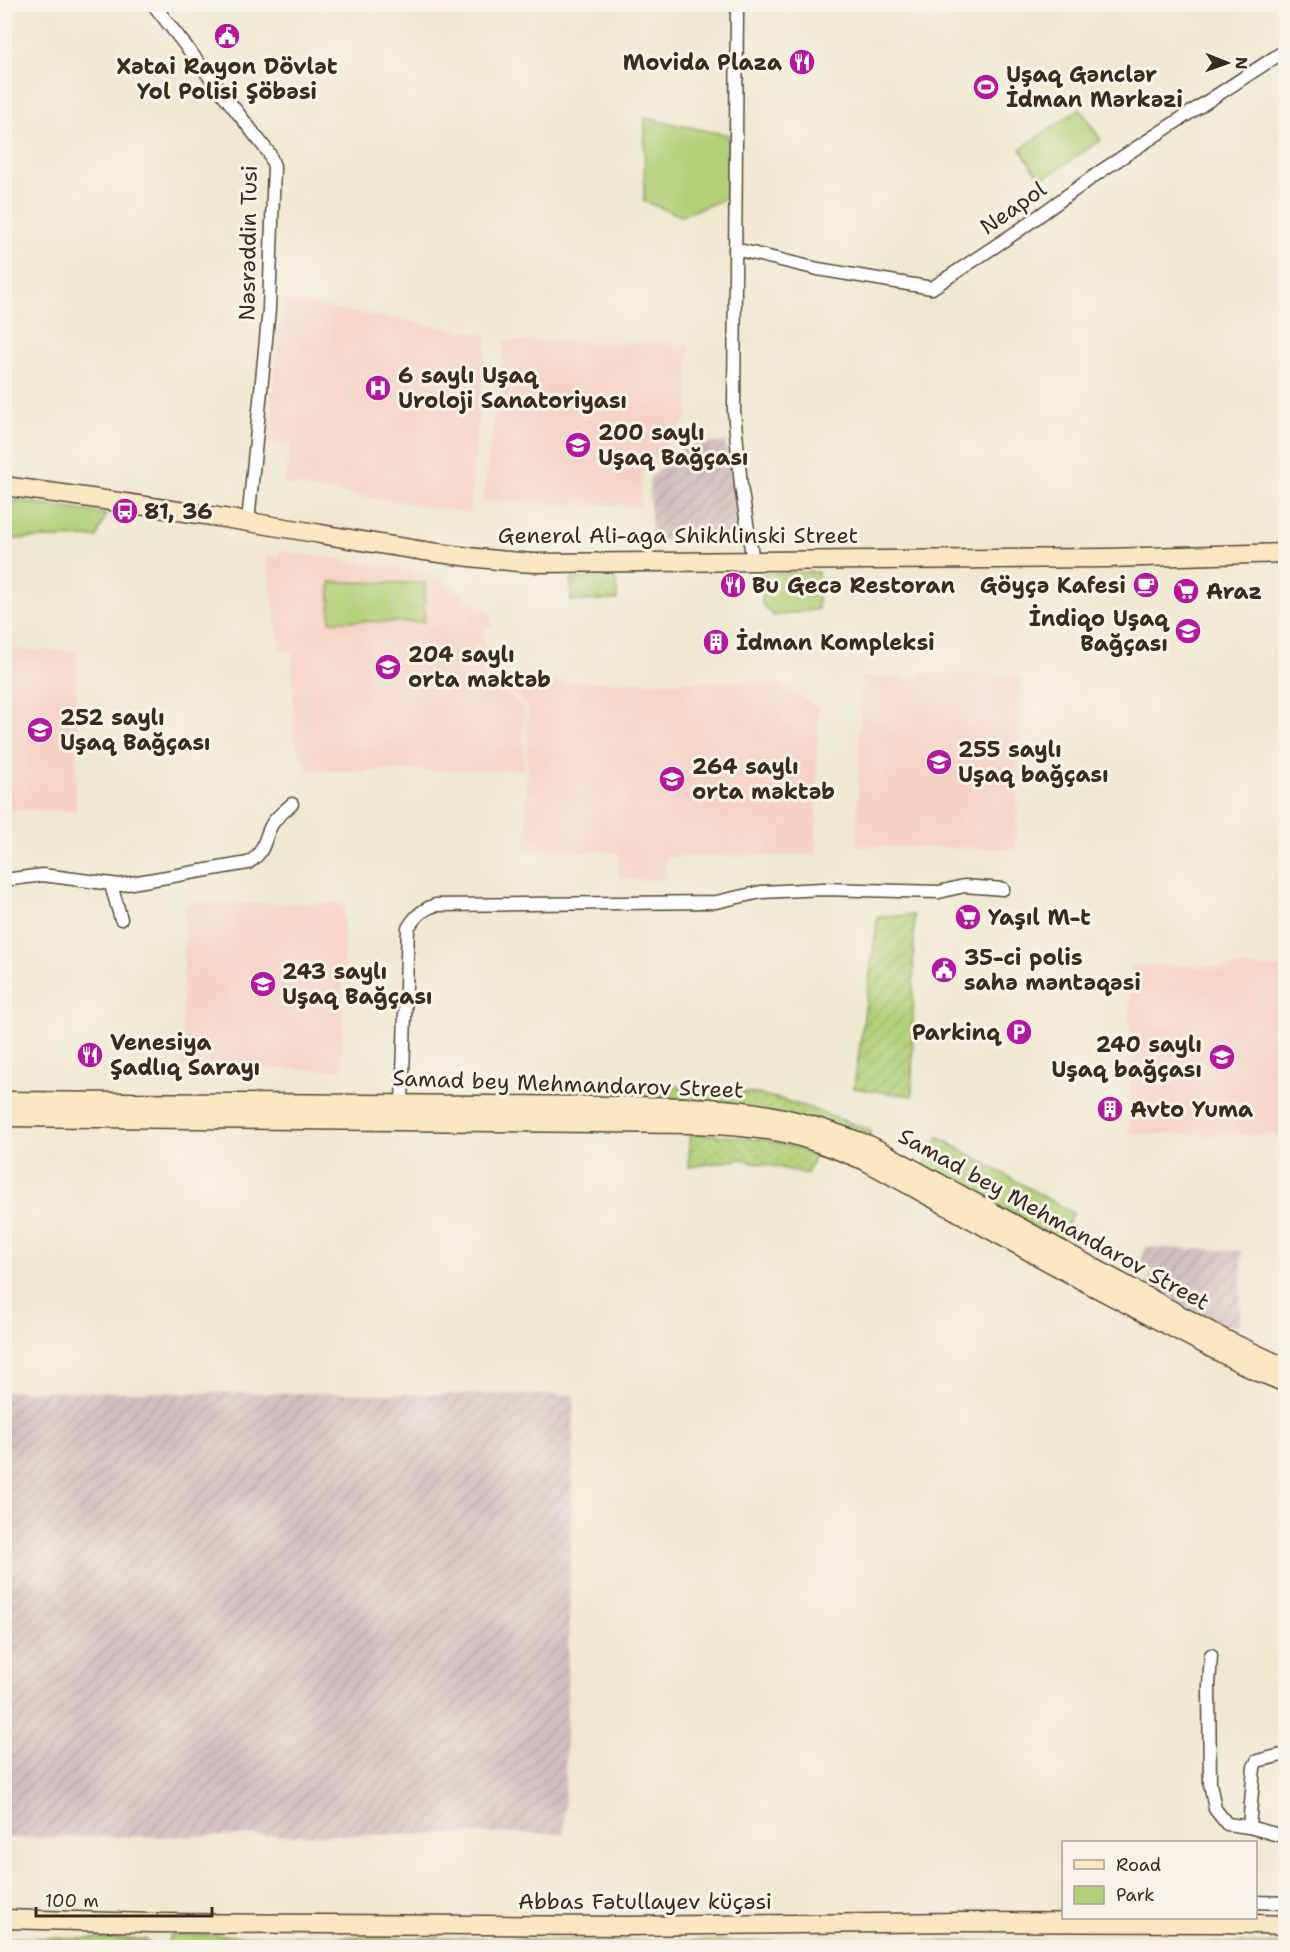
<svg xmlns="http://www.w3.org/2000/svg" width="1290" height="1952" viewBox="0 0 1290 1952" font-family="'Shantell Sans',sans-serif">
<defs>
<pattern id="industrial-furrows" width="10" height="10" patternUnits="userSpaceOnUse" patternTransform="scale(1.5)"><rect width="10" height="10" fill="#d1bfbf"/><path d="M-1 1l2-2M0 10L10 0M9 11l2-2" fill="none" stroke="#b4a4a4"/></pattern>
<pattern id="grass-dots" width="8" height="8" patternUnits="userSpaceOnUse" patternTransform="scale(1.5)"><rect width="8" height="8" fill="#b2d078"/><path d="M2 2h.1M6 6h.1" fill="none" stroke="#9ab367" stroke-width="1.8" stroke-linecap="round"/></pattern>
<pattern id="garden-furrows" width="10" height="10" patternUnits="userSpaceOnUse" patternTransform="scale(1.5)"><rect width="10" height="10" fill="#b2d078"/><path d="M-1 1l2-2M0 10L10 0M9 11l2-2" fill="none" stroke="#9ab367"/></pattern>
</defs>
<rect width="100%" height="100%" fill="#f7f3e8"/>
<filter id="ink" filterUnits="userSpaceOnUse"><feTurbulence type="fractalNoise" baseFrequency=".0167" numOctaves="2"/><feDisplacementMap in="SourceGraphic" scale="12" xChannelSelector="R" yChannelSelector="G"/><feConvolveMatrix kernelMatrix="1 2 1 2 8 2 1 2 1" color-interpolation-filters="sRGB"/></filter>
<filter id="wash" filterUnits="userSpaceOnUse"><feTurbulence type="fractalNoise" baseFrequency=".008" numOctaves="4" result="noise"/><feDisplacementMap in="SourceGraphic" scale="24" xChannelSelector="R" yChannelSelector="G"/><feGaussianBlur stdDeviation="1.35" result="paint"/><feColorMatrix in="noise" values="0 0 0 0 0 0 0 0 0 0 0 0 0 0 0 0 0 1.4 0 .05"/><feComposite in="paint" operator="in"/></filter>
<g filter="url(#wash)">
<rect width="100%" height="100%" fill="#f0e8d0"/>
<g fill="#f6d1c5">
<polygon points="283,300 487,335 469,513 284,484 291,445 267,442"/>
<polygon points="505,341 689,344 688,418 643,472 640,506 483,501"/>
<polygon points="281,551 434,574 491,615 491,627 484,627 485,684 500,685 524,709 524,770 308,771 294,738 292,650 280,650 266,557 279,557"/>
<polygon points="5,649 77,651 76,811 5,809"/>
<polygon points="919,672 1020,676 1016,849 857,846 861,677 919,678"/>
<polygon points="540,682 752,682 781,684 818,708 816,855 666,857 666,880 619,879 618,852 526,851 527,708 506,684"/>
<polygon points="1284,739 1286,739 1285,875"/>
<polygon points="185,903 344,903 342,1070 181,1066"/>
<polygon points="1130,965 1285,968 1285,1135 1129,1134"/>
</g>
<g fill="url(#industrial-furrows)">
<polygon points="725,442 743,542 652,540 649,479 684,446"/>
<polygon points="1146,1247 1242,1251 1240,1325 1216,1325 1147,1284 1154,1270 1140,1263"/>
<polygon points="5,1391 574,1395 564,1833 5,1838"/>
</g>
<g fill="url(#grass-dots)" stroke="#767d4b" stroke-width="1.5">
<polygon points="616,578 617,600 571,601 571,579"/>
<path d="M622 1084C667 1086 712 1087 756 1094 796 1101 834 1117 871 1131L868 1138 622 1099Z"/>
<polygon points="690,1133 768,1140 816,1153 807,1174 742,1159 689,1167"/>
<polygon points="5,1938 145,1939 154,1947 5,1947"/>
</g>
<g fill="#b2d078" stroke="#767d4b" stroke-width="1.5">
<polygon points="1080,109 1101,140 1041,180 1020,149"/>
<polygon points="645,118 728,135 727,198 681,216 644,201"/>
<polygon points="4,499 5,499 106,514 97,537 5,539"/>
<polygon points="818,572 818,609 774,616 762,604 763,573"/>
<polygon points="330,582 425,583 424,622 330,621"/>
<polygon points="938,1137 1073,1213 1060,1241 924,1166"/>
<polygon points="171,1935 788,1942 788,1948 179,1948 167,1943"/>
<polygon points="824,1941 1151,1942 1154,1947 824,1948"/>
<polygon points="1245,1943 1285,1945 1285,1947 1170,1947 1171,1944"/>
</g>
<polygon fill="url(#garden-furrows)" stroke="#767d4b" stroke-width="1.5" points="914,915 912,1096 854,1088 878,916"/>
</g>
<g filter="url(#ink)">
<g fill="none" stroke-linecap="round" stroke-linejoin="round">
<defs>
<g id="minor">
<polyline points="153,4 269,153 274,166 269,309 248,522"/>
<polyline points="737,4 734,411 741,486 753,561"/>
<polyline points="735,249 818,269 932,288 1018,231 1101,171 1286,50"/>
<path d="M4 880 43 875 120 885 248 863C266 852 263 840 272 824 277 816 286 810 292 804"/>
<polyline points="111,885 121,919"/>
<path d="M402 1103 408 928C414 918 424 908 436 905L716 902 761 892 823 889 939 892 964 886 1003 889"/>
<polyline points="1211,1655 1209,1685 1210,1783 1215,1809 1227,1824 1249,1827 1286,1837"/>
<polyline points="1249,1827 1254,1767 1257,1761 1286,1754"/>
<polyline points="1256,1902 1286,1903"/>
</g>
<g id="secondary">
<path d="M4 486C86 497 168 509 249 522 344 537 438 557 534 563L1107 558 1286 553"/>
<path d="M4 1101 613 1106C669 1107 728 1105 783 1118 813 1125 842 1135 871 1146L1224 1339 1286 1368"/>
<path d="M4 1117 694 1124C722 1125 751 1127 779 1132 808 1137 836 1150 864 1160L1089 1284 1254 1370 1286 1383"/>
<polyline points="4,1919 151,1923 625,1926 960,1922 1220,1923 1286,1925"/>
</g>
</defs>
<use href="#minor" stroke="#564639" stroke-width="15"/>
<use href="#secondary" stroke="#564639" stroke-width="21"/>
<use href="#minor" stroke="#fff" stroke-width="12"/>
<use href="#secondary" stroke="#fbe7c3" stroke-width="18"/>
</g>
</g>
<defs>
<symbol id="civic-disc" viewBox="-11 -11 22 22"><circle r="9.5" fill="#b5179e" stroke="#f7f3e8"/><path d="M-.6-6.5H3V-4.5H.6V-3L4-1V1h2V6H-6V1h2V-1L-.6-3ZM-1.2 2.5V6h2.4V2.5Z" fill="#fff"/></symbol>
<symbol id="restaurant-disc" viewBox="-11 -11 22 22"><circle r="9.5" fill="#b5179e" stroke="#f7f3e8"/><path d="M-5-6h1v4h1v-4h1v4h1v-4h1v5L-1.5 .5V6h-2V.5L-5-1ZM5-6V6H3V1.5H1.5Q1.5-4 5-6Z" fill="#fff"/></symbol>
<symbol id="stadium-disc" viewBox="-11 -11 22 22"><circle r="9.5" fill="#b5179e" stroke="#f7f3e8"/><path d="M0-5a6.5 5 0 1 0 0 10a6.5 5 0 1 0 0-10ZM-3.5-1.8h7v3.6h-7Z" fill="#fff"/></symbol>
<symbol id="hospital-disc" viewBox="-11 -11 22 22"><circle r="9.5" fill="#b5179e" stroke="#f7f3e8"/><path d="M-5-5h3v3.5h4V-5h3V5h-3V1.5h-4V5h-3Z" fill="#fff"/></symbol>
<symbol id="school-disc" viewBox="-11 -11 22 22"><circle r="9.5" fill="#b5179e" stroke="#f7f3e8"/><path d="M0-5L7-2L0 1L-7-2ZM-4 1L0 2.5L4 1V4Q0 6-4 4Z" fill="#fff"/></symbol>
<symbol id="bus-disc" viewBox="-11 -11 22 22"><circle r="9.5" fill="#b5179e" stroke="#f7f3e8"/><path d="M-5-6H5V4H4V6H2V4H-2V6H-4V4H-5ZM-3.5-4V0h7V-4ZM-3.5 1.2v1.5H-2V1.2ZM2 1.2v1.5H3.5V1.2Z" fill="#fff"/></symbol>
<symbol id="cafe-disc" viewBox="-11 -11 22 22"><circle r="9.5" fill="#b5179e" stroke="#f7f3e8"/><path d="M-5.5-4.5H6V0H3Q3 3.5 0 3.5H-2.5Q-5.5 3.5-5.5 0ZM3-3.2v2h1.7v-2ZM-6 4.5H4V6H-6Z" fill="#fff"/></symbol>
<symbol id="supermarket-disc" viewBox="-11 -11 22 22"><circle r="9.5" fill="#b5179e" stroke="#f7f3e8"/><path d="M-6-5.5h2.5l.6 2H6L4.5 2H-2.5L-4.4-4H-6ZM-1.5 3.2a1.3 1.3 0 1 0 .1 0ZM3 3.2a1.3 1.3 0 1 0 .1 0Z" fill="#fff"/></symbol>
<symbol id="building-disc" viewBox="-11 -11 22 22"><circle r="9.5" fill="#b5179e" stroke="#f7f3e8"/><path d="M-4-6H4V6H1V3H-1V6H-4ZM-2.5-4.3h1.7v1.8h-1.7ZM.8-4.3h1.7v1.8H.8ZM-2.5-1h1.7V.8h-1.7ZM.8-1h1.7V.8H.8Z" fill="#fff"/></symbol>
<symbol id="parking-disc" viewBox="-11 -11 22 22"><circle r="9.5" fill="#b5179e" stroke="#f7f3e8"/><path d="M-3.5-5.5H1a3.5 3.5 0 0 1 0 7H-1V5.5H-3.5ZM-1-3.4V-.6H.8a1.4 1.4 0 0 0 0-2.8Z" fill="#fff"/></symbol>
</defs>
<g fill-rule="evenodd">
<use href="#civic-disc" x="212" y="21" width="30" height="30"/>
<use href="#restaurant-disc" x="787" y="47" width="30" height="30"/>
<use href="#stadium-disc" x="971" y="72" width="30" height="30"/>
<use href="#hospital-disc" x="363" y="373" width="30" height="30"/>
<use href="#school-disc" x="563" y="430" width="30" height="30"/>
<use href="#bus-disc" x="110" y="496" width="30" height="30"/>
<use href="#restaurant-disc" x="718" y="570" width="30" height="30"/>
<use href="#cafe-disc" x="1131" y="570" width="30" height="30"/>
<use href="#supermarket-disc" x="1171" y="576" width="30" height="30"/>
<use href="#school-disc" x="1173" y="616" width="30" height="30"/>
<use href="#building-disc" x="701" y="627" width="30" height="30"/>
<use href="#school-disc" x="373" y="652" width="30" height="30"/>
<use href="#school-disc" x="25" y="715" width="30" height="30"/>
<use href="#school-disc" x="924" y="747" width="30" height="30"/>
<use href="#school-disc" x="657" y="764" width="30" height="30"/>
<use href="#supermarket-disc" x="953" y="902" width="30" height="30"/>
<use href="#civic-disc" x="929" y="955" width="30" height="30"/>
<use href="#school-disc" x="248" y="969" width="30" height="30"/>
<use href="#parking-disc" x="1004" y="1017" width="30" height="30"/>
<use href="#restaurant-disc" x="75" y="1040" width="30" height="30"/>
<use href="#school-disc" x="1207" y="1042" width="30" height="30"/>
<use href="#building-disc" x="1095" y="1094" width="30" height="30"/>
</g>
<g text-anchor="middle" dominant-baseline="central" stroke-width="6" stroke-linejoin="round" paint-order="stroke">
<g font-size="22" font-weight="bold" fill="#3b2a1e" stroke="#f7f3e8" text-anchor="start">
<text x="782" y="62" text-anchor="end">Movida Plaza</text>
<text x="227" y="66" text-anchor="middle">Xətai Rayon Dövlət<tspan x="227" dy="25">Yol Polisi Şöbəsi</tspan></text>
<text x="1006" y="74">Uşaq Gənclər<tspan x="1006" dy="25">İdman Mərkəzi</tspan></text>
<text x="398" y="375">6 saylı Uşaq<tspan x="398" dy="25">Uroloji Sanatoriyası</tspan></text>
<text x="598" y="432">200 saylı<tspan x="598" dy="25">Uşaq Bağçası</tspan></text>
<text x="144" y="511">81, 36</text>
<text x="752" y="585">Bu Gecə Restoran</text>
<text x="1126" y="585" text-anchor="end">Göyçə Kafesi</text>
<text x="1206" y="591">Araz</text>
<text x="1168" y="618" text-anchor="end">İndiqo Uşaq<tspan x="1168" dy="25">Bağçası</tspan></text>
<text x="736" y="642">İdman Kompleksi</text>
<text x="408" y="654">204 saylı<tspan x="408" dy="25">orta məktəb</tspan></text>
<text x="60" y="717">252 saylı<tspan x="60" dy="25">Uşaq Bağçası</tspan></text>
<text x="958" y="749">255 saylı<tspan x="958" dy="25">Uşaq bağçası</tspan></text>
<text x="692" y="766">264 saylı<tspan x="692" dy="25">orta məktəb</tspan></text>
<text x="988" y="917">Yaşıl M-t</text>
<text x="964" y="957">35-ci polis<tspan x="964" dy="25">sahə məntəqəsi</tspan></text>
<text x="282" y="971">243 saylı<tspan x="282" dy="25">Uşaq Bağçası</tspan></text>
<text x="1000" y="1032" text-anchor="end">Parkinq</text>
<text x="110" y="1042">Venesiya<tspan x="110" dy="25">Şadlıq Sarayı</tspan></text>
<text x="1202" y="1044" text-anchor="end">240 saylı<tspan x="1202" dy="25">Uşaq bağçası</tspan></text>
<text x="1130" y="1109">Avto Yuma</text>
</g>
<g font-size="22" fill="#3b2a1e" stroke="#f7f3e8">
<text transform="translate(1013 208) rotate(-35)">Neapol</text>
<text transform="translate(248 243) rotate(-89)">Nəsrəddin Tusi</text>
<text x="678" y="535">General Ali-aga Shikhlinski Street</text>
<text transform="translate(568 1084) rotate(2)">Samad bey Mehmandarov Street</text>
<text transform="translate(1054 1219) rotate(29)">Samad bey Mehmandarov Street</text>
<text x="645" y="1901">Abbas Fətullayev küçəsi</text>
</g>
</g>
<rect width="1290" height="1952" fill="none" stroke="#f7f3e8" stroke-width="24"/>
<rect x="1062" y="1841" width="195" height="78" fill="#f7f3e8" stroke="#aca397" stroke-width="1.5"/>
<rect x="1074" y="1860" width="30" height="9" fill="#fbe7c3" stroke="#aca397" stroke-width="1.5"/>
<text x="1116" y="1871" font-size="18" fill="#3b2a1e">Road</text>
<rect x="1074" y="1886" width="30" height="18" fill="#b2d078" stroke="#aca397" stroke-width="1.5"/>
<text x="1116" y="1901" font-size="18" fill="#3b2a1e">Park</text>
<g transform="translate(1227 63) rotate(91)" stroke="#f7f3e8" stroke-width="4.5" paint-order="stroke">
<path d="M0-4.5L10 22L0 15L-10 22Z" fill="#3b2a1e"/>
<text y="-9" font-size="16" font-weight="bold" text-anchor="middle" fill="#3b2a1e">N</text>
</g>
<path d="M36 1907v9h176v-9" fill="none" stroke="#3b2a1e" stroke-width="3"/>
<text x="45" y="1907" font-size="18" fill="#3b2a1e" stroke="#f7f3e8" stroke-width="4.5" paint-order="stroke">100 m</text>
</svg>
